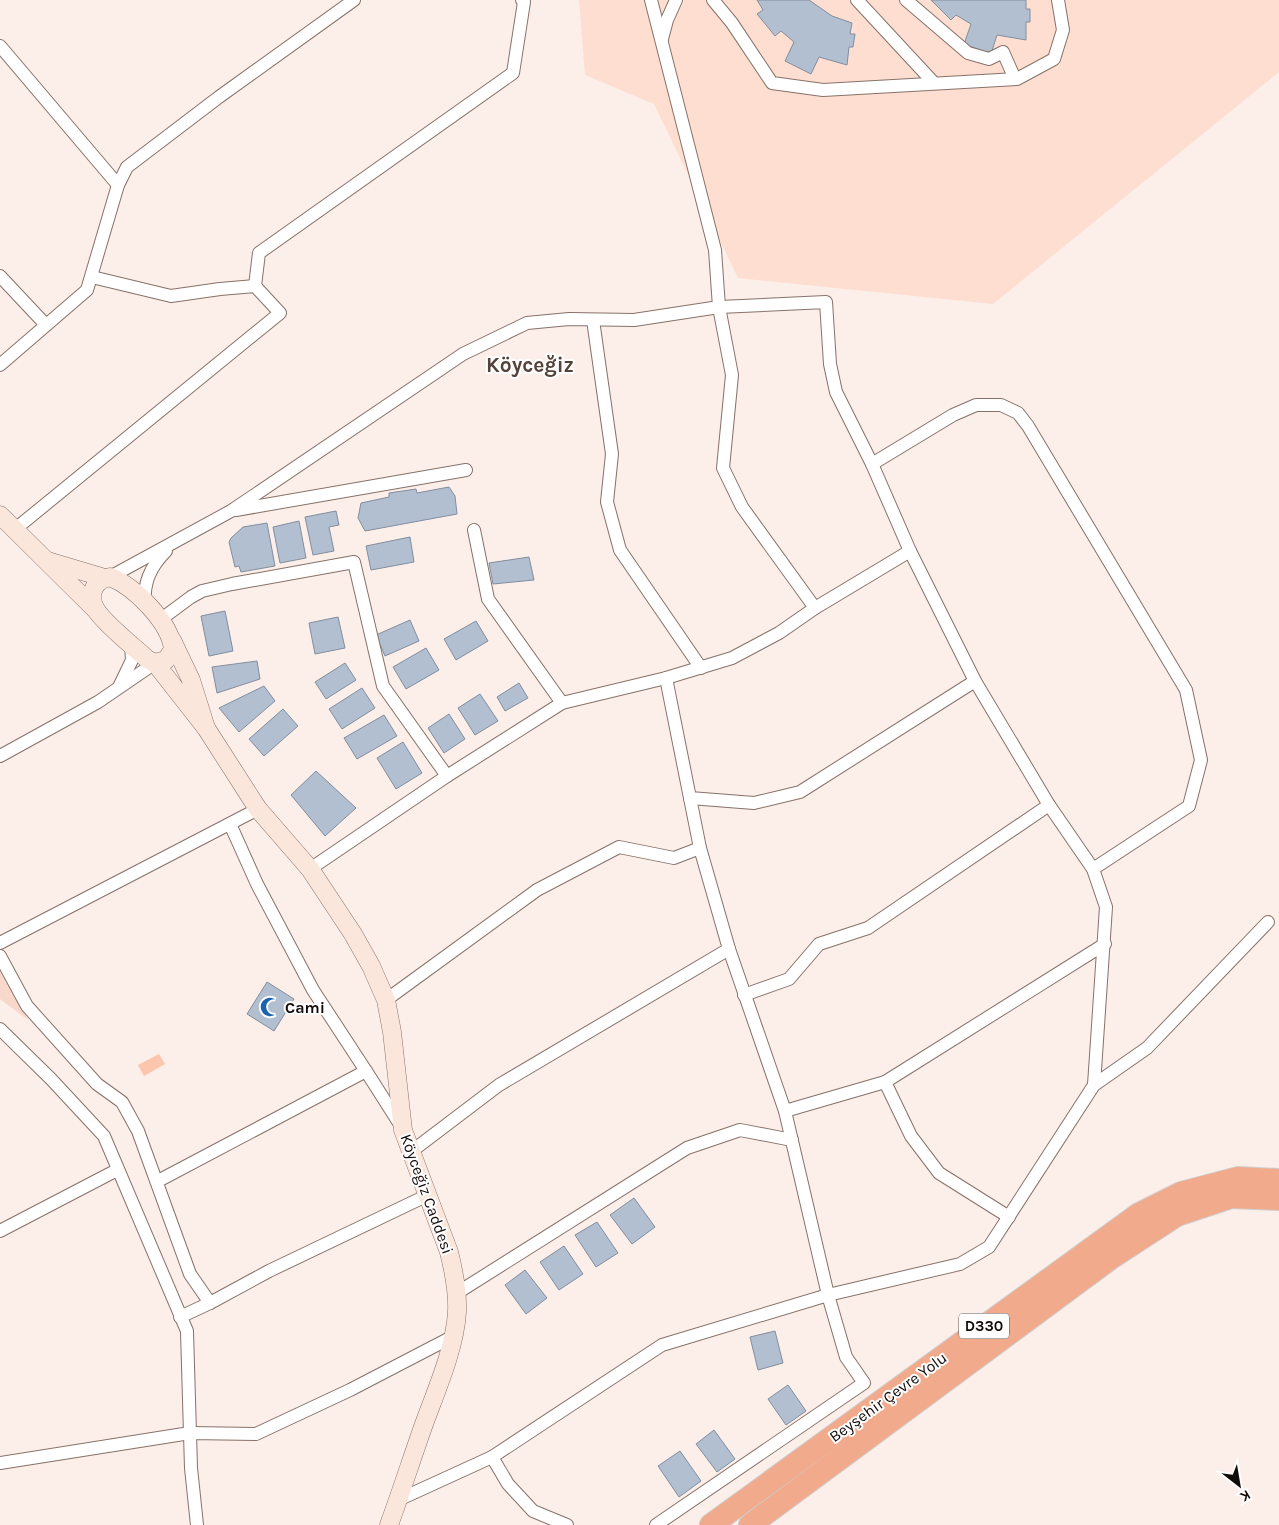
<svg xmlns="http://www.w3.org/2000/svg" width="1279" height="1525" viewBox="0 0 1279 1525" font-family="Karla,sans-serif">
<rect width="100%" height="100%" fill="#fceee8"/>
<polygon fill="#fdded1" points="579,0 1279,0 1279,72 993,304 738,278 654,104 585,75"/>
<polygon fill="#f8d8cb" points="0,968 28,1020 0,999"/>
<polygon fill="#fcc5ae" points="159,1054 165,1064 144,1076 138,1065"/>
<g fill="#b2bfd1" stroke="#818e9f">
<polygon points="757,0 809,0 832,16 852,23 850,34 855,34 853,47 849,47 847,65 819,57 811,74 785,61 794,42 781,31 775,36 757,14 763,10"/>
<polygon points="931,0 1026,0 1026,9 1030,9 1030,22 1026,22 1026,40 997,35 991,54 964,44 971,24 956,15 951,20"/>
<polygon points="449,487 455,496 457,514 365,531 358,518 361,503 389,497 389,493 416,489 417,493"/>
<polygon points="336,511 339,525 329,527 334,551 313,555 305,517"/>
<polygon points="299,521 306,558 280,563 273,527"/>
<polygon points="267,523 275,566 241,572 239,566 235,567 229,542 231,538 243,527"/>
<polygon points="410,537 414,562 371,570 366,546"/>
<polygon points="529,557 534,580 493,584 489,563"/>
<polygon points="225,611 233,651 209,656 201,616"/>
<polygon points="338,617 345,648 315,654 309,623"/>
<polygon points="410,620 419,641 385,656 376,635"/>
<polygon points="476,621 488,641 456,660 444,639"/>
<polygon points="426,648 439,670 406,689 393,667"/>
<polygon points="257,661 260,679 217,693 212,667"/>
<polygon points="345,663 356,680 326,699 315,682"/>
<polygon points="519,683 528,698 505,711 497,697"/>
<polygon points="264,686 275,701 239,732 219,708"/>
<polygon points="362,688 375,708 342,729 329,709"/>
<polygon points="480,694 498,721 475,735 458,708"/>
<polygon points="283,709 298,726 264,756 249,739"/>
<polygon points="449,714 465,739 444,753 428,728"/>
<polygon points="384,715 397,736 357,759 344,738"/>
<polygon points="403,742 422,773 396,789 377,758"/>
<polygon points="316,771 356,808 325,836 291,795"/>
<polygon points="267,982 294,999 274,1031 247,1014"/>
<polygon points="634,1198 655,1227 632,1244 610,1215"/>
<polygon points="597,1222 618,1253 596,1267 575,1235"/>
<polygon points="564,1246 583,1274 559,1290 540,1262"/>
<polygon points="525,1270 547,1298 526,1314 505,1285"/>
<polygon points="775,1331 783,1363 758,1370 750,1337"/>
<polygon points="788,1385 806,1411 786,1425 768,1399"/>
<polygon points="714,1430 735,1459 717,1472 696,1444"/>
<polygon points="680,1451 701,1481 679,1497 658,1466"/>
</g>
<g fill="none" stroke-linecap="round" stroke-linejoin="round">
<defs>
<g id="street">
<polyline points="713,0 732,23 772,83 823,90 1017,79 1054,59 1063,30 1058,0"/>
<polyline points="857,0 934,83"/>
<polyline points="906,0 968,53 989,59 1003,52 1015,79"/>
<polyline points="662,39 667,20 676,0"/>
<polyline points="0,46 118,185"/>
<polyline points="0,276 46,325"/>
<polyline points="255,286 259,253 513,73 524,2 522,0"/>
<polyline points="593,320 612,454 607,502 620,550 701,668"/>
<polyline points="0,365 87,290 118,185 127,167 219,97 354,0"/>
<polyline points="872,464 953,415 976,405 1001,405 1018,413 1028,426 1186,690 1201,760 1189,806 1093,869"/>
<polyline points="236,510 466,470"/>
<polyline points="14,530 280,313 255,286 220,289 171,296 92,277"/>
<polyline points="474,530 488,599 562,703"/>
<polyline points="110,577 231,511 463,354 527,323 569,319 634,320 719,307 715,250 651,0"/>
<path d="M145 604C143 582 151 566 166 551"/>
<polyline points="815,608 742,507 723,468 732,375 719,307 826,302 830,364 836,392 872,464 910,551"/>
<polyline points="160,620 191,597 202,591 232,584 354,562 383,686 447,776 310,869"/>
<polyline points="666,678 690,798 754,803 800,792 975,681"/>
<polyline points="119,687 132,660 131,645"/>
<polyline points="0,756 98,702 155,663"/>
<polyline points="447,776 562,703 666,678 732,658 779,633 815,608 910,551 975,681 1049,805 1093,869 1106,907 1094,1085"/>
<polyline points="230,824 257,884 313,990 366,1071"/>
<polyline points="0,943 258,809"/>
<polyline points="729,949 785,1111 885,1082 1105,944"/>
<polyline points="0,956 27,1006 97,1084 122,1102 138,1131 190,1274 210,1303 269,1271 428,1195"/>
<polyline points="744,995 789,979 819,944 868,928 1049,805"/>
<polyline points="386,1000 537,890 619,847 674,858 700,848 690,798"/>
<polyline points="0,1029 51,1079 104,1136 187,1331 191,1468 197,1525"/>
<polyline points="885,1082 911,1136 939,1173 1009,1217"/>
<polyline points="785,1111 828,1295 960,1264 989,1247 1094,1085 1147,1048 1268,922"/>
<polyline points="412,1151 499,1085 729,949 700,848"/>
<polyline points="158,1181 366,1071 401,1126"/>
<polyline points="0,1231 117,1170"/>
<polyline points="457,1293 687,1148 740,1130 792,1140"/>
<polyline points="180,1317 210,1303"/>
<polyline points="492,1457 508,1484 533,1511 567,1525"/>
<polyline points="0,1463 190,1433 256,1434 350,1390 452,1337"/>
<polyline points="398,1500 492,1457 662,1345 828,1295 846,1357 864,1383 656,1525"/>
</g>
<g id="secondary">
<polyline points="0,515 96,610"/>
<polyline points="48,561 105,578"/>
<path d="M110 577C134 586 171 623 173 650L166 660 155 663 147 659C133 646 106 625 96 610 87 595 94 580 110 577Z"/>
<polyline points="155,663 206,728 191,680 172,640"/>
<path d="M206 728 258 809 310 869 353 934 371 966 386 1000 392 1032 403 1130 449 1252C454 1272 458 1291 457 1312 455 1348 436 1391 424 1424 412 1458 401 1492 389 1525"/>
</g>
<g id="highway">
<polyline points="711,1525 1139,1214 1181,1193 1238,1178 1279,1180"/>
<polyline points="750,1525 1111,1258 1177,1215 1231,1197 1279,1199"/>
</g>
</defs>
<use href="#street" stroke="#867269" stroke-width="14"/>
<use href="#secondary" stroke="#867269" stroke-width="19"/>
<use href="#highway" stroke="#d0cece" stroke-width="24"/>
<use href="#street" stroke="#fff" stroke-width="12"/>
<use href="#secondary" stroke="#fbe6dc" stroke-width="18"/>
<use href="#highway" stroke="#f1aa8b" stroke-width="22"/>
</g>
<defs>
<symbol id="mosque-bare" viewBox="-9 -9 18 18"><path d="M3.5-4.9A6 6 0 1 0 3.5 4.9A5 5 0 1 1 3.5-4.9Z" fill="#1963b2" stroke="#fefefe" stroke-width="2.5" paint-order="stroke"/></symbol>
</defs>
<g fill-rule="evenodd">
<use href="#mosque-bare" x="256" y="993" width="28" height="28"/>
</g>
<g text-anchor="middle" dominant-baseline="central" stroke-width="4" stroke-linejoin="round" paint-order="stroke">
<rect fill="#fefefe" stroke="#5a5452" stroke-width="1" x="959" y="1313.5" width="50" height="25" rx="4"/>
<g font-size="15" font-weight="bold" fill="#130b08">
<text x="984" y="1326">D330</text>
</g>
<g font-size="16" font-weight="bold" fill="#130b08" stroke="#fefefe" text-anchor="start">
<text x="285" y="1007">Cami</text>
</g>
<g font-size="16" fill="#130b08" stroke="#fefefe">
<text transform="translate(427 1194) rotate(70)">Köyceğiz Caddesi</text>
<text transform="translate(888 1397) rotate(-36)">Beyşehir Çevre Yolu</text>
</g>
<g font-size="21" font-weight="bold" fill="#54423a" stroke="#fefefe">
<text x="530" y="365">Köyceğiz</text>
</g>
</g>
<g transform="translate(1239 1485) rotate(149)" stroke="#fefefe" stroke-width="4" paint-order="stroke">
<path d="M0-4L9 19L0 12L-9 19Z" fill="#130b08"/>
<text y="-8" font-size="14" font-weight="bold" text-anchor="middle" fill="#130b08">K</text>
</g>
</svg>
